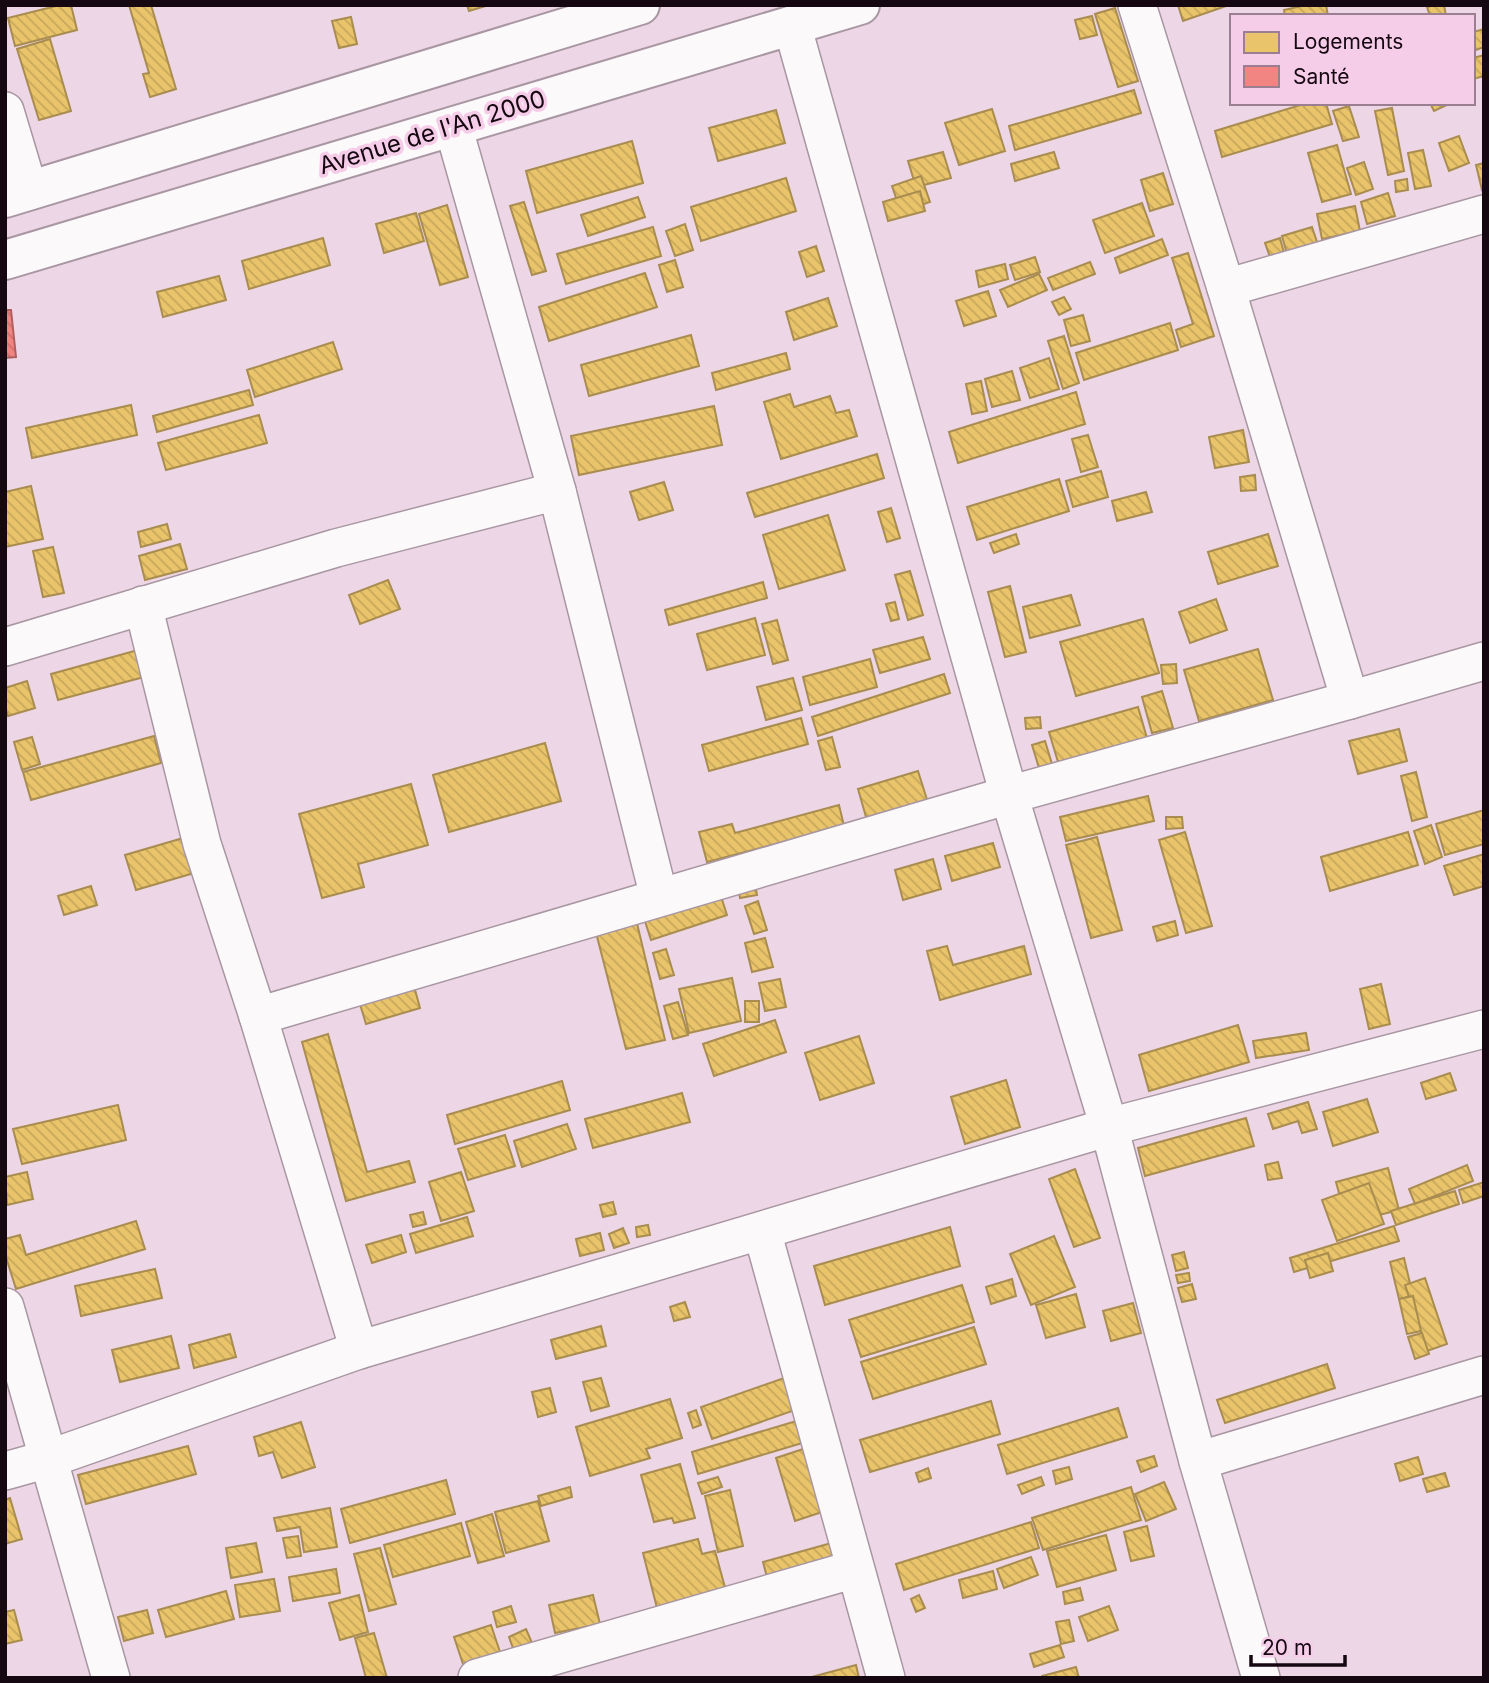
<svg xmlns="http://www.w3.org/2000/svg" width="1489" height="1683" viewBox="0 0 1489 1683" font-family="Inter,sans-serif">
<defs>
<pattern id="homes-back-hatch" width="6" height="6" patternUnits="userSpaceOnUse" patternTransform="scale(1.75)"><rect width="6" height="6" fill="#e9c46a"/><path d="M-1 5l2 2M0 0l6 6M5-1l2 2" fill="none" stroke="#c7a75b"/></pattern>
<pattern id="health-back-hatch" width="6" height="6" patternUnits="userSpaceOnUse" patternTransform="scale(1.75)"><rect width="6" height="6" fill="#f28482"/><path d="M-1 5l2 2M0 0l6 6M5-1l2 2" fill="none" stroke="#cf706f"/></pattern>
</defs>
<rect width="100%" height="100%" fill="#edd6e5"/>
<g fill="url(#homes-back-hatch)" stroke="#a98c4f" stroke-width="2">
<polygon points="60,5 71,5 77,30 15,46 8,18"/>
<polygon points="129,5 151,5 176,89 150,97 143,74 149,73"/>
<polygon points="467,5 489,5 469,11"/>
<polygon points="1178,5 1229,5 1183,21"/>
<polygon points="1306,5 1326,5 1328,16 1285,16 1284,10"/>
<polygon points="1435,5 1444,5 1446,16 1430,16 1427,7"/>
<polygon points="1115,8 1138,81 1118,87 1095,14"/>
<polygon points="1092,16 1097,35 1080,39 1075,20"/>
<polygon points="351,17 357,44 339,48 332,21"/>
<polygon points="1484,29 1484,47 1473,51 1473,32"/>
<polygon points="50,39 71,111 39,120 17,49"/>
<polygon points="1484,55 1484,76 1473,79 1473,58"/>
<polygon points="1134,90 1141,113 1015,150 1009,126"/>
<polygon points="1307,103 1326,103 1332,124 1222,157 1215,131"/>
<polygon points="1430,103 1451,103 1434,111"/>
<polygon points="1349,106 1359,137 1343,141 1333,111"/>
<polygon points="1392,108 1404,171 1388,175 1375,111"/>
<polygon points="992,109 1005,151 959,165 945,123"/>
<polygon points="776,110 785,143 718,161 709,128"/>
<polygon points="1459,136 1469,163 1449,171 1439,143"/>
<polygon points="632,141 643,183 537,213 526,171"/>
<polygon points="1337,145 1351,194 1322,202 1308,153"/>
<polygon points="1423,150 1431,186 1415,189 1408,153"/>
<polygon points="943,152 951,178 916,187 908,161"/>
<polygon points="1054,152 1059,168 1015,181 1011,164"/>
<polygon points="1364,162 1373,189 1356,195 1347,168"/>
<polygon points="1484,163 1484,189 1482,190 1476,165"/>
<polygon points="1163,173 1173,204 1150,211 1141,180"/>
<polygon points="921,176 930,202 901,212 892,186"/>
<polygon points="786,178 796,211 701,241 691,207"/>
<polygon points="1407,179 1408,190 1396,192 1395,181"/>
<polygon points="920,191 925,211 888,221 883,202"/>
<polygon points="1388,193 1395,216 1367,224 1361,202"/>
<polygon points="638,197 645,217 588,236 581,215"/>
<polygon points="524,202 546,271 532,275 510,206"/>
<polygon points="1142,203 1154,236 1105,253 1093,220"/>
<polygon points="447,205 468,277 440,285 419,214"/>
<polygon points="1355,206 1360,231 1322,239 1317,214"/>
<polygon points="416,213 424,241 384,253 376,224"/>
<polygon points="685,224 693,250 675,256 666,231"/>
<polygon points="653,227 661,256 566,284 557,254"/>
<polygon points="1312,227 1318,245 1287,254 1282,236"/>
<polygon points="323,238 330,265 249,289 242,261"/>
<polygon points="1280,238 1284,253 1270,257 1265,243"/>
<polygon points="1162,239 1168,255 1120,273 1115,258"/>
<polygon points="816,246 824,271 807,277 799,252"/>
<polygon points="1188,253 1214,336 1181,347 1176,330 1193,324 1172,258"/>
<polygon points="1035,257 1040,272 1015,280 1010,265"/>
<polygon points="675,260 683,287 667,292 659,265"/>
<polygon points="1090,262 1095,274 1053,290 1048,278"/>
<polygon points="1005,264 1008,279 979,287 976,271"/>
<polygon points="645,273 657,307 549,341 539,307"/>
<polygon points="1039,274 1047,290 1008,307 1000,290"/>
<polygon points="219,276 226,300 163,317 157,292"/>
<polygon points="988,291 996,316 964,326 956,301"/>
<polygon points="1064,297 1071,309 1059,315 1052,302"/>
<polygon points="828,298 837,326 794,340 786,312"/>
<polygon points="1083,315 1090,341 1071,346 1064,320"/>
<polygon points="1170,323 1178,350 1084,380 1076,353"/>
<polygon points="691,335 699,366 589,396 581,365"/>
<polygon points="1064,336 1079,383 1063,389 1048,341"/>
<polygon points="333,342 342,369 255,397 247,370"/>
<polygon points="786,353 790,369 716,390 712,373"/>
<polygon points="1049,358 1059,389 1030,398 1020,368"/>
<polygon points="1012,371 1020,400 992,407 985,379"/>
<polygon points="981,381 987,411 972,414 966,384"/>
<polygon points="249,390 253,405 157,432 153,416"/>
<polygon points="1076,392 1085,424 958,463 949,432"/>
<polygon points="790,394 794,407 830,396 836,413 849,410 857,436 781,459 764,402"/>
<polygon points="131,405 137,435 32,458 26,428"/>
<polygon points="714,406 722,445 579,475 571,436"/>
<polygon points="259,415 267,443 166,470 158,443"/>
<polygon points="1243,430 1249,462 1215,468 1209,437"/>
<polygon points="1088,435 1098,467 1081,472 1072,439"/>
<polygon points="877,454 884,478 755,517 747,493"/>
<polygon points="1101,471 1108,497 1073,507 1066,481"/>
<polygon points="1255,475 1256,490 1241,491 1240,477"/>
<polygon points="1059,479 1069,511 977,540 967,507"/>
<polygon points="664,482 673,510 639,520 630,492"/>
<polygon points="31,486 43,539 5,547 5,492"/>
<polygon points="1146,492 1152,512 1117,521 1112,501"/>
<polygon points="891,508 900,538 887,542 878,512"/>
<polygon points="828,515 845,570 779,589 763,535"/>
<polygon points="167,524 171,539 141,547 138,532"/>
<polygon points="1016,534 1019,544 994,553 990,543"/>
<polygon points="1268,534 1278,566 1218,584 1208,552"/>
<polygon points="180,544 187,569 145,580 139,556"/>
<polygon points="53,547 64,593 43,597 33,551"/>
<polygon points="910,571 923,615 908,620 895,575"/>
<polygon points="388,580 400,609 360,624 349,595"/>
<polygon points="763,582 767,598 669,625 665,610"/>
<polygon points="1010,586 1026,652 1005,657 988,592"/>
<polygon points="1071,595 1080,625 1030,638 1023,607"/>
<polygon points="1216,599 1227,630 1190,643 1179,612"/>
<polygon points="895,602 899,619 891,621 886,604"/>
<polygon points="755,618 765,655 707,670 697,634"/>
<polygon points="1143,619 1159,673 1076,696 1060,642"/>
<polygon points="777,620 788,660 773,664 762,624"/>
<polygon points="923,637 930,659 880,673 873,650"/>
<polygon points="1258,649 1273,700 1199,721 1184,670"/>
<polygon points="138,650 144,677 58,700 51,674"/>
<polygon points="870,659 877,687 810,705 803,677"/>
<polygon points="1176,664 1177,683 1163,684 1161,665"/>
<polygon points="944,674 950,693 818,736 812,717"/>
<polygon points="793,678 802,710 766,720 757,687"/>
<polygon points="27,681 35,708 8,716 5,708 5,688"/>
<polygon points="1162,691 1173,728 1152,733 1142,697"/>
<polygon points="1138,707 1147,738 1058,762 1049,732"/>
<polygon points="1040,717 1041,728 1026,729 1025,718"/>
<polygon points="801,718 808,744 709,771 702,745"/>
<polygon points="1399,729 1407,761 1358,774 1349,741"/>
<polygon points="154,736 161,763 31,800 23,772"/>
<polygon points="32,737 40,764 22,770 14,742"/>
<polygon points="832,737 840,767 826,770 818,741"/>
<polygon points="1045,741 1052,764 1039,768 1032,745"/>
<polygon points="545,743 561,801 449,832 433,775"/>
<polygon points="918,771 929,806 868,824 858,789"/>
<polygon points="1416,772 1427,817 1412,821 1401,776"/>
<polygon points="411,784 428,845 358,864 364,887 322,898 299,814"/>
<polygon points="1148,796 1154,821 1066,841 1060,817"/>
<polygon points="839,805 844,826 707,862 699,832 732,824 735,833"/>
<polygon points="1484,810 1484,844 1445,855 1436,824"/>
<polygon points="1166,817 1182,817 1183,828 1166,829"/>
<polygon points="1431,825 1442,857 1425,864 1414,831"/>
<polygon points="1185,832 1212,926 1186,933 1159,840"/>
<polygon points="1408,832 1418,865 1330,891 1321,857"/>
<polygon points="1097,837 1122,930 1091,938 1066,845"/>
<polygon points="183,838 194,873 136,890 125,855"/>
<polygon points="993,843 1000,867 952,881 945,856"/>
<polygon points="1484,854 1484,886 1454,895 1444,866"/>
<polygon points="933,859 941,889 903,900 895,870"/>
<polygon points="754,878 757,895 740,898 737,881"/>
<polygon points="91,886 97,905 64,915 58,896"/>
<polygon points="718,887 727,915 651,940 642,912"/>
<polygon points="758,901 767,930 754,934 745,906"/>
<polygon points="634,911 665,1040 626,1049 593,921"/>
<polygon points="1175,921 1178,935 1157,941 1153,927"/>
<polygon points="765,938 773,967 752,972 745,943"/>
<polygon points="947,946 953,965 1024,946 1031,974 940,1000 927,951"/>
<polygon points="666,949 674,975 660,979 653,953"/>
<polygon points="411,975 420,1008 366,1024 356,991"/>
<polygon points="732,978 741,1021 689,1033 679,989"/>
<polygon points="780,979 786,1007 765,1011 759,983"/>
<polygon points="1381,984 1390,1024 1369,1029 1360,989"/>
<rect x="745" y="1001" width="14" height="21"/>
<polygon points="678,1002 688,1035 673,1039 664,1006"/>
<polygon points="775,1020 786,1052 714,1076 703,1044"/>
<polygon points="1238,1025 1249,1062 1149,1091 1139,1055"/>
<polygon points="1306,1033 1309,1050 1256,1058 1253,1041"/>
<polygon points="328,1034 367,1172 409,1161 415,1182 346,1201 302,1042"/>
<polygon points="859,1036 874,1083 820,1100 805,1053"/>
<polygon points="1450,1073 1456,1090 1426,1099 1421,1083"/>
<polygon points="1006,1080 1020,1127 965,1144 951,1097"/>
<polygon points="562,1081 570,1110 455,1144 447,1115"/>
<polygon points="682,1093 690,1122 593,1148 585,1119"/>
<polygon points="1367,1099 1378,1132 1333,1146 1323,1112"/>
<polygon points="1308,1102 1317,1129 1302,1133 1298,1121 1273,1129 1268,1114"/>
<polygon points="118,1105 126,1140 22,1164 13,1129"/>
<polygon points="1246,1118 1254,1146 1145,1176 1138,1148"/>
<polygon points="567,1124 576,1149 522,1167 514,1141"/>
<polygon points="505,1135 515,1166 468,1180 458,1149"/>
<polygon points="1278,1162 1282,1178 1268,1180 1265,1165"/>
<polygon points="1467,1165 1473,1181 1415,1204 1409,1189"/>
<polygon points="1388,1168 1399,1210 1347,1223 1336,1182"/>
<polygon points="1075,1169 1100,1238 1074,1247 1049,1179"/>
<polygon points="27,1172 33,1199 7,1205 5,1177"/>
<polygon points="461,1172 474,1211 441,1221 429,1182"/>
<polygon points="1484,1182 1484,1196 1463,1203 1459,1190"/>
<polygon points="1369,1183 1384,1224 1337,1241 1322,1200"/>
<polygon points="1455,1191 1459,1204 1396,1225 1391,1211"/>
<polygon points="613,1202 616,1214 603,1217 600,1205"/>
<polygon points="423,1212 426,1224 413,1227 410,1215"/>
<polygon points="467,1217 473,1236 416,1253 410,1234"/>
<polygon points="136,1221 145,1249 16,1289 5,1254 5,1239 20,1235 26,1255"/>
<polygon points="648,1225 650,1235 637,1237 636,1227"/>
<polygon points="1394,1226 1399,1241 1294,1272 1290,1258"/>
<polygon points="950,1227 960,1266 825,1305 814,1266"/>
<polygon points="623,1228 629,1243 614,1248 609,1234"/>
<polygon points="600,1233 604,1250 580,1256 576,1239"/>
<polygon points="401,1235 406,1252 372,1263 366,1245"/>
<polygon points="1054,1236 1075,1287 1031,1305 1010,1254"/>
<polygon points="1184,1252 1188,1268 1176,1271 1172,1255"/>
<polygon points="1328,1253 1333,1271 1310,1278 1305,1260"/>
<polygon points="1404,1258 1413,1296 1399,1299 1390,1262"/>
<polygon points="155,1269 162,1298 81,1316 75,1286"/>
<polygon points="1189,1273 1190,1281 1178,1283 1176,1275"/>
<polygon points="1425,1278 1447,1344 1427,1351 1405,1285"/>
<polygon points="1012,1279 1016,1296 991,1304 986,1287"/>
<polygon points="1192,1284 1196,1299 1182,1302 1178,1288"/>
<polygon points="962,1285 974,1322 861,1357 849,1320"/>
<polygon points="1076,1294 1085,1327 1046,1338 1036,1305"/>
<polygon points="1413,1296 1421,1331 1407,1334 1399,1299"/>
<polygon points="685,1302 690,1317 674,1321 670,1307"/>
<polygon points="1133,1303 1141,1333 1111,1341 1103,1311"/>
<polygon points="601,1326 606,1346 556,1359 551,1340"/>
<polygon points="974,1327 986,1364 873,1399 861,1362"/>
<polygon points="1422,1333 1429,1354 1415,1359 1408,1337"/>
<polygon points="230,1334 236,1357 194,1368 189,1345"/>
<polygon points="171,1336 179,1368 120,1382 112,1350"/>
<polygon points="1327,1364 1335,1388 1225,1423 1217,1400"/>
<polygon points="787,1377 798,1409 712,1439 701,1407"/>
<polygon points="601,1378 609,1406 591,1411 583,1382"/>
<polygon points="550,1388 556,1412 538,1417 532,1392"/>
<polygon points="670,1399 682,1438 646,1449 650,1458 590,1476 576,1427"/>
<polygon points="991,1401 1000,1434 870,1472 860,1440"/>
<polygon points="1118,1408 1127,1437 1007,1474 998,1445"/>
<polygon points="696,1410 701,1425 693,1428 688,1413"/>
<polygon points="803,1419 809,1441 698,1474 692,1452"/>
<polygon points="301,1422 315,1467 282,1478 273,1452 259,1456 254,1437"/>
<polygon points="188,1446 196,1474 86,1504 78,1475"/>
<polygon points="809,1447 828,1510 795,1521 776,1458"/>
<polygon points="1154,1456 1157,1466 1141,1472 1137,1461"/>
<polygon points="1418,1457 1423,1474 1400,1481 1395,1464"/>
<polygon points="680,1464 695,1518 674,1523 672,1518 654,1522 641,1475"/>
<polygon points="1069,1467 1072,1479 1056,1484 1053,1471"/>
<polygon points="928,1468 931,1478 919,1482 916,1473"/>
<polygon points="1445,1473 1449,1486 1427,1492 1423,1479"/>
<polygon points="718,1477 722,1487 702,1494 698,1483"/>
<polygon points="1041,1477 1044,1485 1022,1494 1018,1485"/>
<polygon points="446,1480 455,1514 350,1543 341,1509"/>
<polygon points="1164,1482 1176,1509 1146,1521 1135,1494"/>
<polygon points="570,1487 572,1497 541,1506 538,1496"/>
<polygon points="1131,1487 1141,1520 1043,1550 1032,1518"/>
<polygon points="730,1490 743,1546 718,1552 705,1496"/>
<polygon points="10,1498 22,1539 5,1544 5,1500"/>
<polygon points="538,1501 549,1541 506,1553 495,1512"/>
<polygon points="330,1508 337,1547 304,1552 300,1527 277,1531 274,1518"/>
<polygon points="492,1514 504,1556 478,1563 466,1522"/>
<polygon points="1031,1522 1039,1548 904,1590 896,1564"/>
<polygon points="461,1523 470,1556 393,1577 384,1545"/>
<polygon points="1147,1526 1154,1556 1131,1561 1124,1532"/>
<polygon points="1106,1535 1116,1570 1057,1587 1047,1551"/>
<polygon points="298,1536 301,1556 287,1558 283,1538"/>
<polygon points="698,1539 702,1554 715,1551 726,1591 657,1608 643,1553"/>
<polygon points="835,1542 841,1561 768,1581 763,1562"/>
<polygon points="256,1543 262,1572 231,1578 226,1548"/>
<polygon points="380,1548 396,1604 369,1611 354,1554"/>
<polygon points="1031,1557 1038,1575 1004,1588 997,1569"/>
<polygon points="336,1569 340,1593 293,1601 289,1577"/>
<polygon points="993,1571 997,1589 963,1598 959,1580"/>
<polygon points="274,1579 280,1611 240,1617 235,1585"/>
<polygon points="1080,1588 1083,1600 1065,1604 1063,1592"/>
<polygon points="226,1591 234,1619 166,1637 158,1610"/>
<polygon points="359,1595 368,1632 340,1640 329,1603"/>
<polygon points="593,1595 600,1624 555,1633 549,1605"/>
<polygon points="919,1595 925,1608 916,1612 911,1599"/>
<polygon points="511,1606 516,1622 497,1627 493,1612"/>
<polygon points="1109,1606 1118,1630 1088,1641 1079,1617"/>
<polygon points="14,1610 22,1640 5,1644 5,1612"/>
<polygon points="147,1610 153,1633 124,1641 118,1617"/>
<polygon points="1069,1620 1074,1641 1061,1644 1056,1622"/>
<polygon points="491,1625 500,1652 463,1664 454,1637"/>
<polygon points="526,1629 532,1643 514,1651 509,1637"/>
<polygon points="374,1633 387,1678 366,1678 355,1638"/>
<polygon points="1060,1645 1064,1657 1034,1667 1030,1654"/>
<polygon points="856,1665 859,1678 808,1678"/>
<polygon points="1076,1667 1079,1678 1042,1678 1042,1676"/>
</g>
<polygon fill="url(#health-back-hatch)" stroke="#b05f60" stroke-width="2" points="5,310 11,310 16,357 5,358"/>
<g fill="none" stroke-linecap="round" stroke-linejoin="round">
<defs>
<g id="street">
<polyline points="1137,5 1226,288 1350,700"/>
<polyline points="792,25 1009,795 1109,1127 1198,1461 1261,1678"/>
<polyline points="5,111 29,191"/>
<polyline points="453,126 557,491 659,897"/>
<polyline points="1226,288 1484,214"/>
<polyline points="143,605 202,844 258,1016 359,1350"/>
<polyline points="5,647 336,548 557,491"/>
<polyline points="258,1016 1009,795 1350,700 1484,661"/>
<polyline points="762,1231 886,1678"/>
<polyline points="5,1307 111,1678"/>
<polyline points="1198,1461 1484,1375"/>
<polyline points="5,1471 48,1459 359,1350 1109,1127 1484,1029"/>
<polyline points="477,1678 855,1569"/>
</g>
<g id="primary">
<polyline points="5,198 640,5"/>
<polyline points="5,260 860,5"/>
</g>
</defs>
<use href="#street" stroke="#a897a2" stroke-width="40"/>
<use href="#primary" stroke="#a897a2" stroke-width="42"/>
<use href="#street" stroke="#fcf9fb" stroke-width="37"/>
<use href="#primary" stroke="#fcf9fb" stroke-width="38"/>
</g>
<g text-anchor="middle" dominant-baseline="central" stroke-width="7" stroke-linejoin="round" paint-order="stroke">
<g font-size="24" fill="#150811" stroke="#f6cde8">
<text transform="translate(432 132) rotate(-17)">Avenue de l'An 2000</text>
</g>
</g>
<rect width="1489" height="1683" fill="none" stroke="#150811" stroke-width="14"/>
<rect x="1230" y="14" width="245" height="91" fill="#f6cde8" stroke="#9c7e92" stroke-width="2"/>
<rect x="1244" y="32" width="35" height="21" fill="#e9c46a" stroke="#9c7e92" stroke-width="2"/>
<text x="1293" y="49" font-size="21" fill="#150811">Logements</text>
<rect x="1244" y="66" width="35" height="21" fill="#f28482" stroke="#9c7e92" stroke-width="2"/>
<text x="1293" y="84" font-size="21" fill="#150811">Santé</text>
<path d="M1251 1655v10h94v-10" fill="none" stroke="#150811" stroke-width="3.5"/>
<text x="1262" y="1655" font-size="21" fill="#150811" stroke="#f6cde8" stroke-width="5" paint-order="stroke">20 m</text>
</svg>
